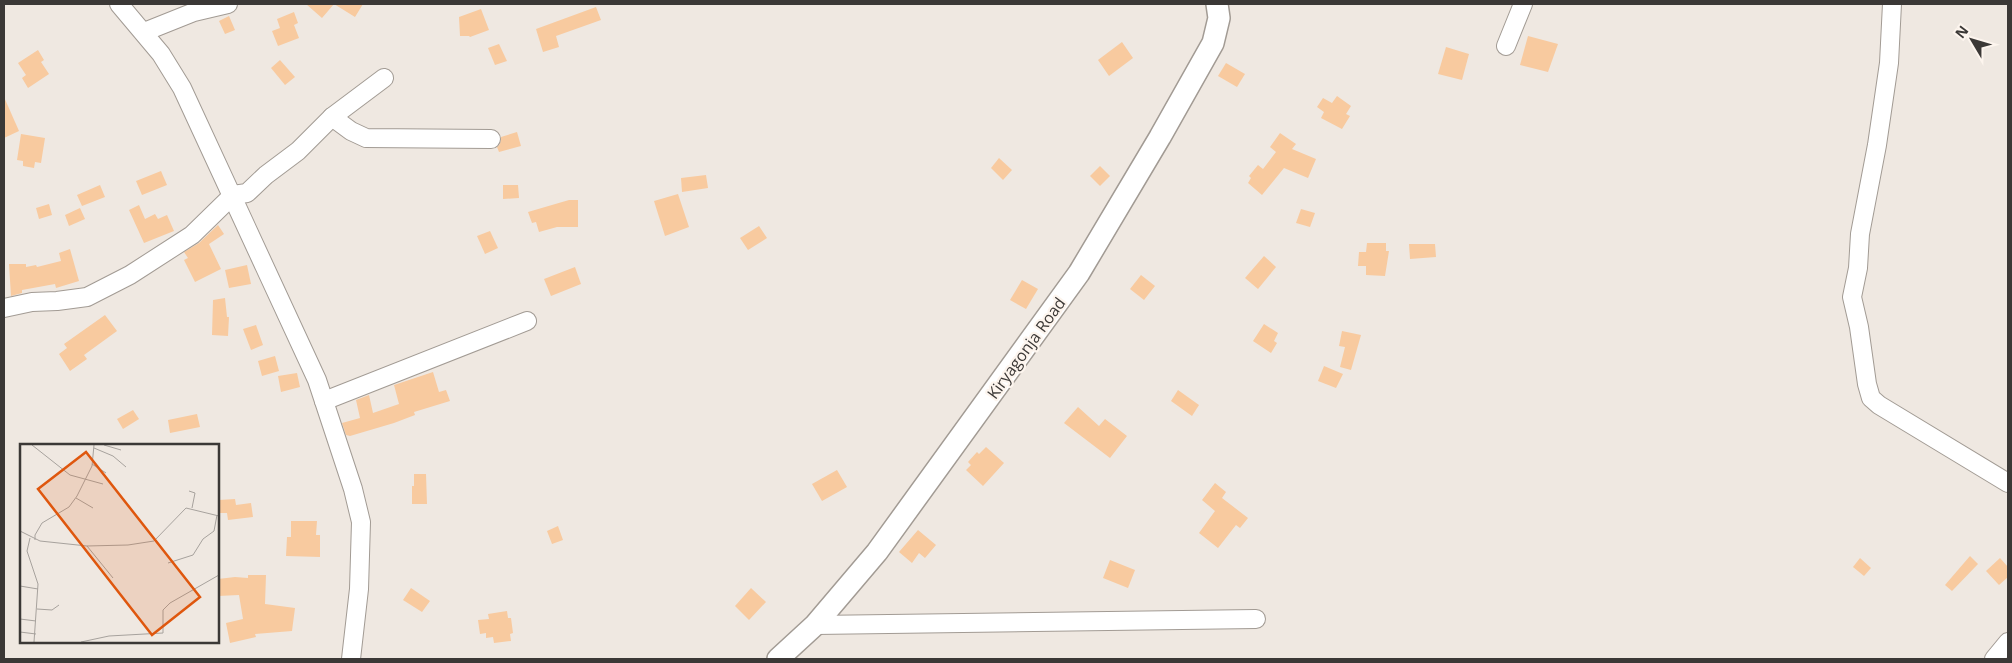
<svg xmlns="http://www.w3.org/2000/svg" width="2012" height="663" viewBox="0 0 2012 663" font-family="'Open Sans',sans-serif">
<rect width="100%" height="100%" fill="#efe8e1"/>
<g fill="#f8ca9f">
<polygon points="306,4 363,4 355,17 334,4 322,18"/>
<polygon points="596,7 601,20 556,36 559,47 543,52 536,29"/>
<polygon points="481,9 489,30 470,37 469,36 460,36 459,17"/>
<polygon points="294,12 298,23 294,25 299,38 278,46 272,31 280,28 277,19"/>
<polygon points="229,16 235,30 225,34 219,21"/>
<polygon points="1528,36 1558,44 1548,72 1520,65"/>
<polygon points="1122,42 1133,58 1109,76 1098,60"/>
<polygon points="499,44 507,61 495,65 488,48"/>
<polygon points="1446,47 1469,54 1462,80 1438,74"/>
<polygon points="38,50 44,60 41,62 49,74 28,88 22,78 26,75 18,63"/>
<polygon points="280,60 295,77 285,85 271,68"/>
<polygon points="1226,63 1245,74 1237,87 1218,76"/>
<polygon points="1337,96 1351,106 1346,114 1350,116 1342,129 1321,118 1324,112 1317,107 1323,98 1332,103"/>
<polygon points="4,97 19,131 4,138"/>
<polygon points="517,132 521,146 499,152 497,147 500,144 501,137"/>
<polygon points="1280,133 1296,144 1292,149 1316,159 1308,178 1284,168 1262,195 1248,183 1251,178 1249,176 1258,165 1263,169 1276,152 1270,147"/>
<polygon points="21,134 45,138 41,163 35,162 34,168 23,166 23,161 17,160"/>
<polygon points="999,158 1012,170 1003,180 991,168"/>
<polygon points="1100,166 1110,176 1100,186 1090,176"/>
<polygon points="161,171 167,185 142,195 136,181"/>
<polygon points="706,175 708,188 682,192 681,178"/>
<polygon points="100,185 105,197 82,206 77,195"/>
<polygon points="503,185 518,185 519,198 503,199"/>
<polygon points="678,194 689,227 665,236 654,201"/>
<polygon points="569,200 578,200 578,227 557,227 539,232 536,222 532,223 528,212"/>
<polygon points="49,204 52,215 39,219 36,208"/>
<polygon points="139,205 145,219 155,214 158,219 167,215 174,231 144,243 129,210"/>
<polygon points="80,208 85,219 69,226 65,215"/>
<polygon points="1301,209 1315,213 1310,227 1296,223"/>
<polygon points="218,225 224,234 209,244 221,269 195,282 184,260 188,258 184,252 199,243"/>
<polygon points="759,226 767,238 748,250 740,238"/>
<polygon points="490,231 498,248 485,254 477,236"/>
<polygon points="1367,243 1386,243 1386,251 1389,251 1385,276 1366,275 1366,266 1358,266 1359,252 1366,252"/>
<polygon points="1409,244 1435,244 1436,257 1410,259"/>
<polygon points="70,249 79,281 56,288 55,284 22,290 22,293 11,296 9,264 26,264 26,267 36,265 37,267 61,261 59,253"/>
<polygon points="1264,256 1276,267 1258,289 1245,278"/>
<polygon points="247,265 251,284 229,288 225,270"/>
<polygon points="575,267 581,284 551,296 544,279"/>
<polygon points="1141,275 1155,286 1144,300 1130,289"/>
<polygon points="1022,280 1038,289 1026,309 1010,300"/>
<polygon points="225,298 227,317 229,317 228,336 212,335 213,300"/>
<polygon points="105,315 117,331 84,355 87,359 70,371 59,354 67,348 64,344"/>
<polygon points="1264,324 1278,333 1274,341 1277,343 1271,353 1253,341"/>
<polygon points="256,325 263,345 251,350 243,329"/>
<polygon points="1342,331 1361,335 1351,370 1340,367 1345,347 1339,346"/>
<polygon points="275,356 279,371 262,376 258,361"/>
<polygon points="1324,366 1343,374 1336,388 1318,381"/>
<polygon points="433,372 439,392 446,390 450,401 414,412 415,415 394,423 350,436 346,435 342,423 360,418 356,400 369,395 373,413 399,404 394,385"/>
<polygon points="297,373 300,387 281,392 278,376"/>
<polygon points="1178,390 1199,405 1192,416 1171,401"/>
<polygon points="1078,407 1099,426 1105,419 1127,436 1110,458 1064,423"/>
<polygon points="133,410 139,419 123,429 117,419"/>
<polygon points="197,414 200,427 170,433 168,420"/>
<polygon points="986,447 1004,463 983,486 966,470 971,465 968,462 977,452 979,454"/>
<polygon points="837,470 847,487 822,501 812,484"/>
<polygon points="414,474 426,474 427,504 412,504 412,486 414,486"/>
<polygon points="1215,483 1226,492 1222,498 1248,518 1240,528 1236,525 1218,548 1199,533 1215,511 1202,500"/>
<polygon points="235,499 236,505 251,503 253,517 228,520 227,513 219,513 219,500"/>
<polygon points="291,521 317,521 316,535 320,535 320,557 286,556 287,537 291,537"/>
<polygon points="558,526 563,540 552,544 547,531"/>
<polygon points="918,530 936,545 925,558 919,553 912,563 899,552"/>
<polygon points="1970,556 1978,564 1952,591 1945,585"/>
<polygon points="1860,558 1871,568 1864,576 1853,567"/>
<polygon points="2000,558 2008,567 2008,577 1999,585 1986,571"/>
<polygon points="1110,560 1135,570 1128,588 1103,578"/>
<polygon points="248,575 266,575 265,604 295,608 292,631 255,634 256,637 230,643 226,623 243,619 239,595 218,596 218,579 235,577 248,578"/>
<polygon points="411,588 430,601 422,612 403,600"/>
<polygon points="751,588 766,602 749,620 735,606"/>
<polygon points="507,611 508,618 511,618 513,633 510,634 511,641 494,643 493,637 486,638 486,633 480,634 478,620 489,619 488,614"/>
</g>
<g fill="none" stroke-linecap="round" stroke-linejoin="round">
<defs>
<g id="minor">
<polyline points="119,4 161,54 182,88 317,380 353,489 361,522 359,589 351,659"/>
<polyline points="1892,4 1889,63 1877,145 1860,234 1858,268 1852,297 1859,327 1867,384 1871,398 1879,405 2008,483"/>
<polyline points="144,32 194,12 228,4"/>
<polyline points="1506,46 1523,4"/>
<polyline points="332,117 351,131 366,138 491,139"/>
<polyline points="4,308 32,302 57,301 87,297 130,275 192,235 233,195 247,193 266,175 298,151 332,117 384,78"/>
<polyline points="324,401 527,321"/>
<polyline points="815,625 1256,619"/>
<polyline points="1994,659 2008,642"/>
</g>
<polyline id="tertiary" points="778,659 815,625 877,552 1079,273 1160,137 1213,43 1219,18 1217,4"/>
</defs>
<use href="#minor" stroke="#a29b94" stroke-width="20"/>
<use href="#tertiary" stroke="#a29b94" stroke-width="24"/>
<use href="#minor" stroke="#fff" stroke-width="18"/>
<use href="#tertiary" stroke="#fff" stroke-width="21"/>
</g>
<g text-anchor="middle" dominant-baseline="central" stroke-width="4.5" stroke-linejoin="round" paint-order="stroke">
<g font-size="16" fill="#3b3836" stroke="#fdf5ee">
<text transform="translate(1026 348) rotate(-54)">Kiryagonja Road</text>
</g>
</g>
<g transform="translate(20 444)">
<rect width="199" height="199" fill="#efe8e1"/>
<path fill="none" stroke="#a7a29d" stroke-width="1" d="M12 1 50 31 83 40M84 1 101 6M74 4 93 12 106 23M72 20 86 29M169 47 175 49 172 64M56 54 73 64M0 87 20 97 67 102 108 101 134 97 166 64 199 72M10 94 7 107 18 140 14 198M15 96V91L22 79 49 63 57 52 72 22 74 1M67 102 93 134M148 119 173 111 183 95 194 87 197 71M0 142 18 145M17 165 32 166 39 161M0 175 16 177M0 188 16 190M61 198 89 192 143 189V166L150 159 199 131"/>
<path fill="#df570e" fill-opacity="0.15" stroke="#df570e" stroke-width="2.5" d="M66 8 180 153 132 191 18 45Z"/>
<rect width="199" height="199" fill="none" stroke="#3b3836" stroke-width="2.5"/>
</g>
<rect width="2012" height="663" fill="none" stroke="#3b3836" stroke-width="10"/>
<g transform="translate(1972 40) rotate(308)" stroke="#fdf5ee" stroke-width="4" paint-order="stroke">
<path d="M0-4L9 19L0 12L-9 19Z" fill="#3b3836"/>
<text y="-8" font-size="14" font-weight="bold" text-anchor="middle" fill="#3b3836">N</text>
</g>
</svg>
